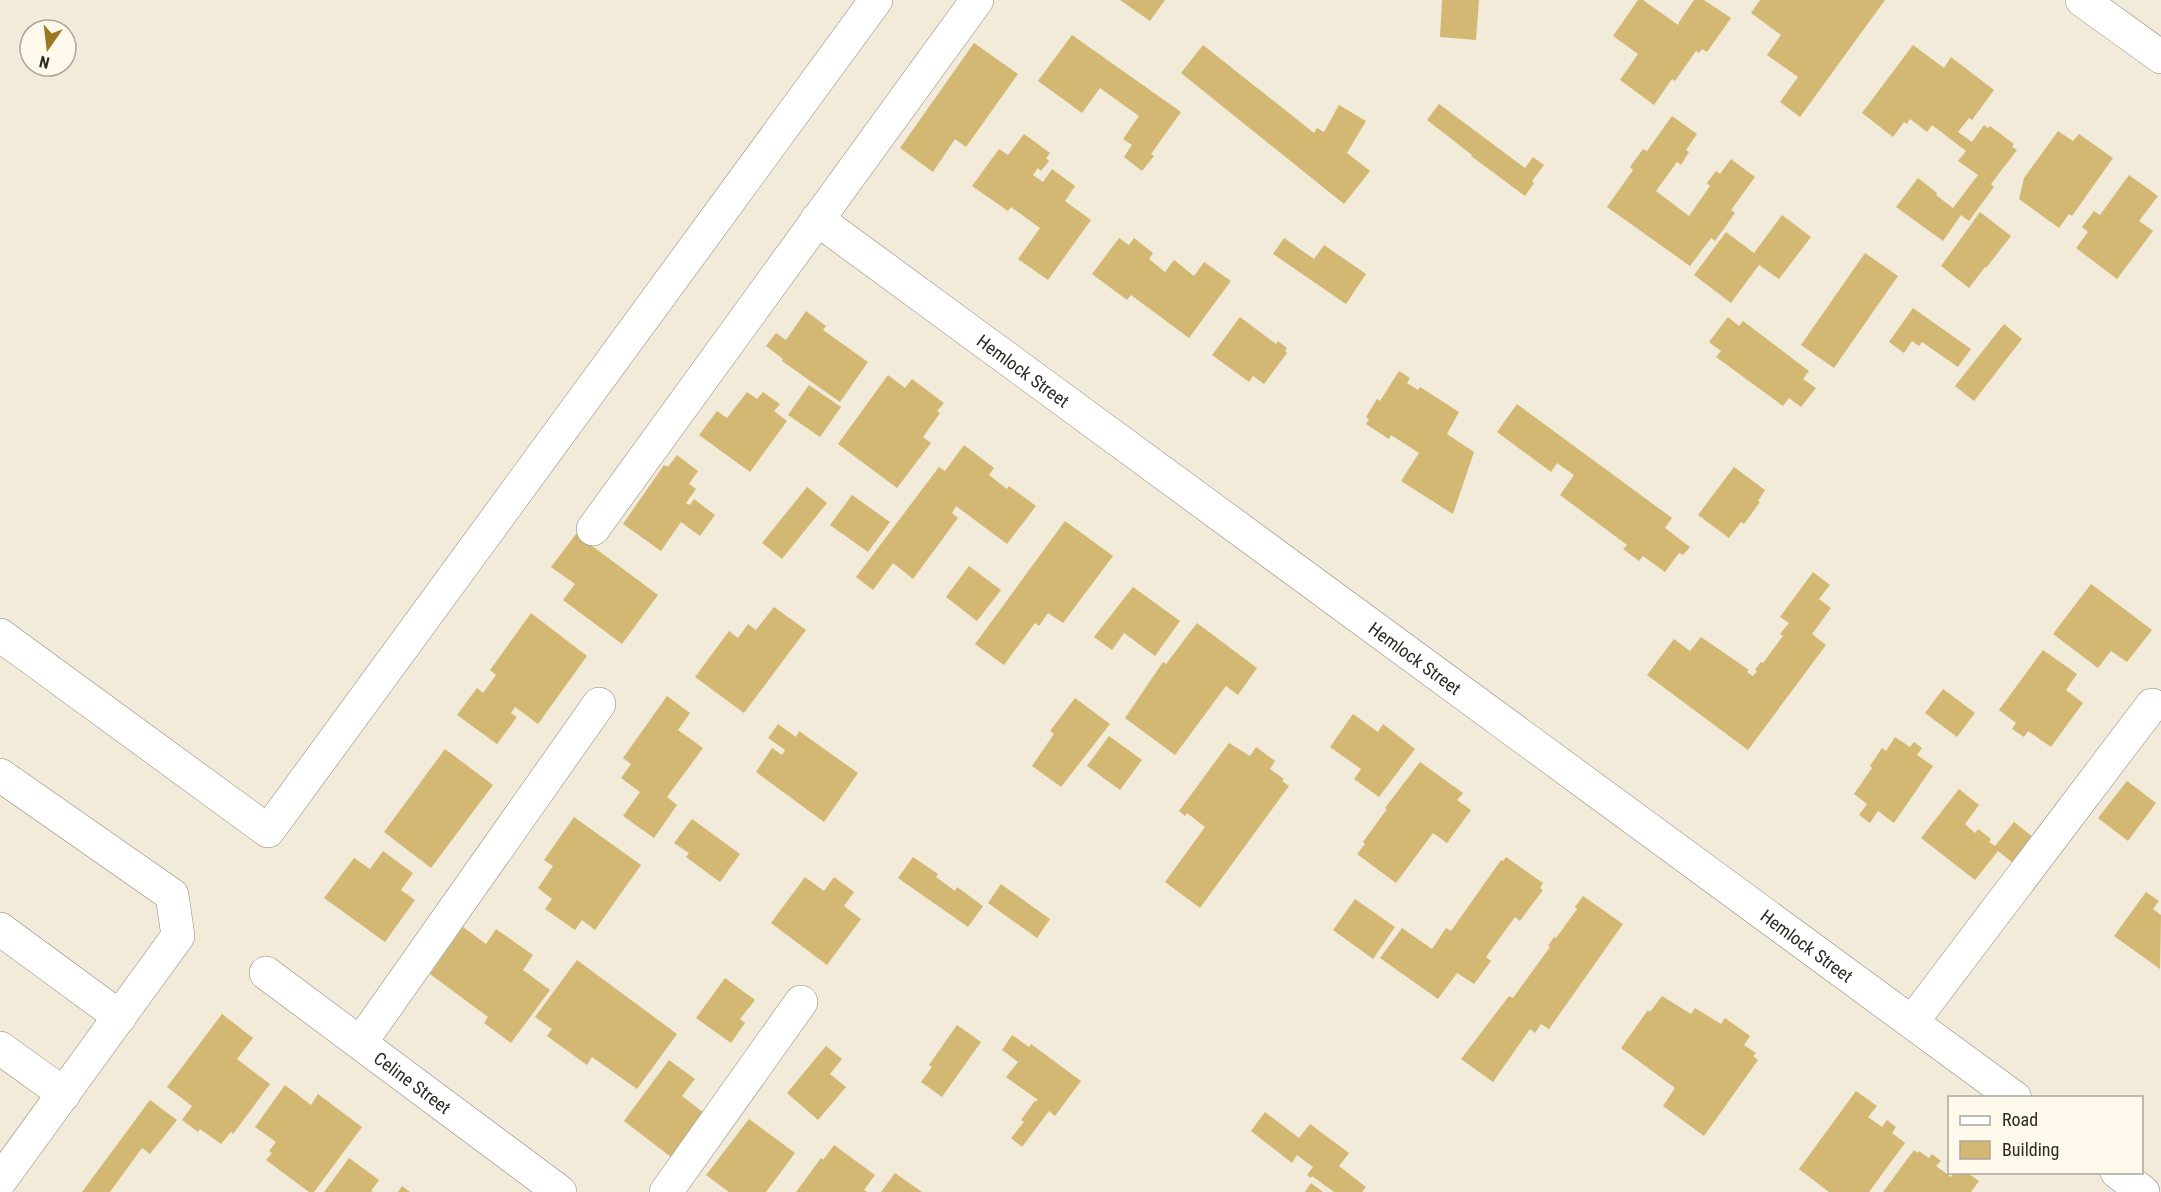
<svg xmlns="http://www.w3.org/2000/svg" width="2161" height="1192" viewBox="0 0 2161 1192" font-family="'Roboto Condensed',sans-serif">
<rect width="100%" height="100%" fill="#f2ebda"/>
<g fill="#d3b874">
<polygon points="1120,0 1165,0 1150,21"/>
<polygon points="1442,0 1479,0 1476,40 1440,37"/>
<polygon points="1638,0 1643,0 1678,25 1679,22 1694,0 1704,0 1731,18 1707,52 1702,49 1699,53 1696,51 1675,81 1672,79 1654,105 1620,80 1638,54 1613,36"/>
<polygon points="1760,0 1885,0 1800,117 1780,102 1798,77 1767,55 1781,35 1751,13"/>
<polygon points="1072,35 1181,112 1151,154 1154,156 1142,171 1124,157 1132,145 1123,139 1139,116 1100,88 1082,113 1038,81"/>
<polygon points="974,43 1018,74 966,147 955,139 933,172 900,148"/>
<polygon points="1203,45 1314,133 1317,128 1324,132 1339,105 1366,121 1347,153 1370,171 1344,204 1181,73"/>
<polygon points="1913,45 1944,68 1951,57 1994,90 1972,120 1969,118 1958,132 1972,142 1984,125 1988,128 1990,126 2014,144 2012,147 2017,150 1991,184 1994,187 1969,221 1961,215 1943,241 1896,207 1918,178 1937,193 1936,195 1953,208 1978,175 1958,161 1966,151 1932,125 1927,132 1910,119 1907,124 1904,122 1893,137 1862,113"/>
<polygon points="1439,104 1525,168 1533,157 1544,165 1532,181 1534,183 1525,196 1471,156 1472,155 1427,120"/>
<polygon points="1672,116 1697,134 1686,150 1689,152 1681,165 1677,162 1656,191 1689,216 1710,186 1707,183 1716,171 1720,174 1731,159 1755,177 1731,210 1735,213 1715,241 1711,238 1690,266 1607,207 1633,170 1630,167 1643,149 1647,151"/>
<polygon points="2058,131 2073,141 2079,134 2113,158 2072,216 2069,214 2059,228 2019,199 2024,178"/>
<polygon points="1024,134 1050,153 1046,158 1049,161 1041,171 1038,168 1033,175 1043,182 1052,169 1075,186 1065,201 1091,220 1048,280 1018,259 1040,228 1011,207 1008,211 972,186 999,149 1008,155"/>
<polygon points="2129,175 2158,196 2139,221 2153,231 2117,279 2076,248 2088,232 2082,227 2094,211 2100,215"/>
<polygon points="1980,212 2011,236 1986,268 1985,267 1969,288 1941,266"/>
<polygon points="1782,215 1811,237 1779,279 1759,265 1731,303 1694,275 1726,232 1754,253"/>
<polygon points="1119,238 1129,245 1134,238 1153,253 1149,259 1165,272 1174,260 1194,276 1204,262 1231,281 1189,338 1131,295 1127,300 1092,274"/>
<polygon points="1284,238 1314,259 1324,245 1366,274 1346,304 1273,254"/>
<polygon points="1865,253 1898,276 1834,368 1801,345"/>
<polygon points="1913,308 1971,349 1958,367 1922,342 1919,346 1912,341 1904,353 1889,342"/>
<polygon points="806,311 826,326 823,330 868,362 840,402 782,361 783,359 766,346 776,333 786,340"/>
<polygon points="1240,317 1276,344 1278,341 1287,348 1285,351 1287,353 1264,384 1253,376 1249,382 1212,355"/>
<polygon points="1728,317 1739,326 1743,321 1809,371 1803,379 1816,388 1801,407 1789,398 1783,406 1716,357 1721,351 1709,342"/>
<polygon points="2004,324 2022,339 1974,401 1955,386"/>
<polygon points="1399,371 1410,378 1407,383 1418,390 1420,387 1459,412 1447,434 1474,452 1453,514 1401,481 1419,453 1391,435 1389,439 1366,424 1369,419 1366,417 1377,399 1380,401"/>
<polygon points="888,375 905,388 912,379 944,403 937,411 940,413 923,437 931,443 897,488 838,444"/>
<polygon points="809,385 841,407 820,437 788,415"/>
<polygon points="747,392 757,399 763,392 780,404 774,411 787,421 750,472 699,435 717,411 727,418"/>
<polygon points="1517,404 1672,518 1665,528 1690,547 1683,555 1679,553 1665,572 1643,556 1639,561 1623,549 1627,545 1560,495 1574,475 1557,463 1551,472 1497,432"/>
<polygon points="964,445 994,468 989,475 1007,489 1009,486 1036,506 1007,544 956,506 952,513 958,518 913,579 893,563 873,590 856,577 939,467 945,471"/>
<polygon points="677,455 698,471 689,484 696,489 686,503 690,505 694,499 715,515 700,536 681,522 661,551 623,524 664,465 668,467"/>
<polygon points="1734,467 1765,490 1758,501 1760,502 1744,524 1741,522 1729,538 1698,515"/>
<polygon points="807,487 827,503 782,559 762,543"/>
<polygon points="852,495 890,522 868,552 830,525"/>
<polygon points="1065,521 1113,556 1063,623 1048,613 1039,626 1035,623 1004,665 975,644"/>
<polygon points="576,534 658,595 622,644 563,600 575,584 551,567"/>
<polygon points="969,566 1001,590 977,621 946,597"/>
<polygon points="1813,572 1830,585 1819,599 1831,608 1812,634 1826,645 1748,750 1647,675 1674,639 1690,651 1701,637 1749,670 1747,672 1753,676 1757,671 1755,670 1761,662 1763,663 1783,636 1780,634 1789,623 1780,617"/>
<polygon points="2091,584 2152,630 2127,662 2111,651 2098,668 2053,634"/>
<polygon points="1133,587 1180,621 1155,656 1124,633 1112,650 1094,637"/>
<polygon points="774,607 806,630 744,713 695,677 729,631 738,638 748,624 756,630"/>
<polygon points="531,613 587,656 538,724 515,707 511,713 517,717 497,744 457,715 477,688 483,693 496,675 490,670"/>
<polygon points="1197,623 1257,668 1238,695 1226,686 1175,755 1125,718 1163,662 1166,664"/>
<polygon points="2043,650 2077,674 2066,690 2083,703 2051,747 2028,731 2024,737 2012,729 2016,723 1999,710"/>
<polygon points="1943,689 1975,713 1957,737 1925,713"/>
<polygon points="667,696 690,713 678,730 703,748 667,797 677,805 654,838 623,816 640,792 621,778 631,764 623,758"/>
<polygon points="1075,698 1110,724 1061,787 1032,766 1054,734 1050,731"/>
<polygon points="1353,714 1378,732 1383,724 1415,749 1379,797 1354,779 1361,769 1330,747"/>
<polygon points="778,724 796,737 799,731 858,773 824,822 756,772 772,748 782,755 785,750 768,738"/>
<polygon points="1109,736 1142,760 1120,790 1087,766"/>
<polygon points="1895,737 1910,747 1914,742 1922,748 1917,755 1933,766 1894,823 1878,811 1870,823 1859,815 1867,804 1854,794 1872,768 1870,766 1882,748 1886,751"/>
<polygon points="1229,743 1250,756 1256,747 1275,761 1270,769 1284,779 1282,781 1289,786 1200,908 1165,882 1205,827 1187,813 1185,816 1179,811"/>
<polygon points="445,749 493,785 431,868 384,832"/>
<polygon points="1420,762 1463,793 1457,800 1471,810 1447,843 1433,833 1396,883 1357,854 1365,844 1363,842 1387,809 1385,808"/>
<polygon points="2127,781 2156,803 2128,841 2098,818"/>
<polygon points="1959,789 1979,805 1965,824 1975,833 1978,829 1991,839 1989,842 1995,846 2014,822 2033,837 2013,863 1998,851 1975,880 1921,838"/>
<polygon points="574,817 641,865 595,930 582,920 575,930 545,909 552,899 538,888 553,866 544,860"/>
<polygon points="692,819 740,854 720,882 686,857 689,853 674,843"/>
<polygon points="383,851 413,873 401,890 415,900 385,942 324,898 354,858 370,869"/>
<polygon points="913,857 938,874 936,877 955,891 957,887 983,906 968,927 898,878"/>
<polygon points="1506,857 1543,883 1540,888 1543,890 1520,921 1515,917 1486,957 1491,961 1474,984 1457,973 1438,999 1380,958 1402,928 1432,949 1446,928 1451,931 1501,860 1503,861"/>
<polygon points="805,877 824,891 834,877 854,892 844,906 861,919 827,965 771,923"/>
<polygon points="1001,884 1050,919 1037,938 988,903"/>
<polygon points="2146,892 2159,901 2153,909 2161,915 2160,969 2114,936"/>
<polygon points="1583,896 1623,924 1549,1029 1541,1024 1535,1033 1530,1029 1493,1082 1461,1059 1509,996 1513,998 1550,947 1548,946 1554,937 1556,938 1577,909 1575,907"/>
<polygon points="1355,899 1395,927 1373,959 1333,930"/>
<polygon points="463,927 486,944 496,929 533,955 523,970 550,990 511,1043 484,1023 488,1017 430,974"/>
<polygon points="577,960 677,1034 637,1089 592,1057 587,1065 547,1036 552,1029 535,1017"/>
<polygon points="725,978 755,1000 740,1019 745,1023 731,1043 696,1018"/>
<polygon points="1662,996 1691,1014 1695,1008 1721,1024 1725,1018 1750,1036 1744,1045 1756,1053 1753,1056 1758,1060 1704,1136 1663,1106 1675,1088 1621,1048 1648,1010 1650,1012"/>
<polygon points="222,1014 253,1038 237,1059 270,1084 233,1134 231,1132 221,1144 200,1129 198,1132 182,1120 192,1106 167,1087"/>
<polygon points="957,1025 981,1042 942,1097 921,1082 932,1067 929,1065"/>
<polygon points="1012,1035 1029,1047 1031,1044 1081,1081 1055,1116 1049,1111 1022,1147 1011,1138 1024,1122 1021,1120 1034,1102 1038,1100 1006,1077 1018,1062 1002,1050"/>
<polygon points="826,1046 842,1059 830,1074 846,1087 818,1120 787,1093"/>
<polygon points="669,1060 695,1079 682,1096 704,1113 671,1157 624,1121"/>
<polygon points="285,1085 311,1105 318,1094 362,1127 314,1192 309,1192 266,1160 272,1153 269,1151 276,1142 255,1127"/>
<polygon points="1856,1091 1877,1106 1868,1117 1882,1127 1887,1120 1896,1127 1892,1133 1905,1143 1869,1192 1829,1192 1799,1169"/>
<polygon points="150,1100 177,1120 150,1154 142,1148 110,1192 82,1192"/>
<polygon points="1265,1112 1299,1138 1310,1124 1349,1153 1339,1166 1366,1187 1362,1192 1334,1192 1312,1176 1311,1178 1307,1175 1313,1167 1297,1155 1292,1163 1251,1131"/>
<polygon points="749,1119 795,1153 766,1192 729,1192 706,1175"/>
<polygon points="834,1145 875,1175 864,1190 867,1192 796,1192 821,1158 823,1160"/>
<polygon points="1914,1150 1918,1153 1919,1151 1929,1158 1932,1154 1941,1161 1936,1166 1951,1177 1954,1172 1966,1172 1979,1181 1971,1192 1883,1192"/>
<polygon points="349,1158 379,1180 371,1191 373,1192 324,1192"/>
<polygon points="895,1173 922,1192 881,1192"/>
<polygon points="1311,1183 1323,1192 1305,1192"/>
<polygon points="402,1186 410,1192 398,1192"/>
</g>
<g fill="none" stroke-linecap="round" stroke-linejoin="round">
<defs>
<g id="minor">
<polyline points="2082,0 2161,57"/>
<path id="s1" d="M817 219 2015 1098"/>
<polyline points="593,529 977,0"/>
<polyline points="0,635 268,831 876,0"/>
<polyline points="0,775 172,895 178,936 0,1181"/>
<polyline points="0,929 120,1017"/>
<path id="s2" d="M266 973 560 1192"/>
<polyline points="1912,1022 2152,705"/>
<polyline points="361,1042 599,704"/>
<polyline points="0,1048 64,1094"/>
<polyline points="2117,1172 2143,1192"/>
<polyline points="666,1192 801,1002"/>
</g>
</defs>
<use href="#minor" stroke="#8d8677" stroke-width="34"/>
<use href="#minor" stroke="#fff" stroke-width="33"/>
</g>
<g text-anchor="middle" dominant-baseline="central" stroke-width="5" stroke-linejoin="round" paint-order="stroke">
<g font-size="18" fill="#2d2a24" stroke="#fef9eb">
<text stroke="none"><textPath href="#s1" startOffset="256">Hemlock Street</textPath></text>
<text stroke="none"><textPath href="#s1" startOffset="742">Hemlock Street</textPath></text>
<text stroke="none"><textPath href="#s1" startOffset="1228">Hemlock Street</textPath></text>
<text stroke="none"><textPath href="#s2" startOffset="183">Celine Street</textPath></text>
</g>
</g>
<rect x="1948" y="1096" width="195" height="78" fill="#fef9eb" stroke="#aaa69b" stroke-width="1.5"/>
<rect x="1960" y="1116" width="30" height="9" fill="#ffffff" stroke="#aaa69b" stroke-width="1.5"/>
<text x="2002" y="1126" font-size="18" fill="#2d2a24">Road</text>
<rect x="1960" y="1141" width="30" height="18" fill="#d3b874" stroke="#aaa69b" stroke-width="1.5"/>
<text x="2002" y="1156" font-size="18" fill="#2d2a24">Building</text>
<g transform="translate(48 48) rotate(194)"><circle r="28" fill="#fef9eb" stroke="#aaa69b" stroke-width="1.5"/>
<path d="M0-4.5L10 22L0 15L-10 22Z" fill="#997a23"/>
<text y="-9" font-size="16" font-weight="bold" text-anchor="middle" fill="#2d2a24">N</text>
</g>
</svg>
